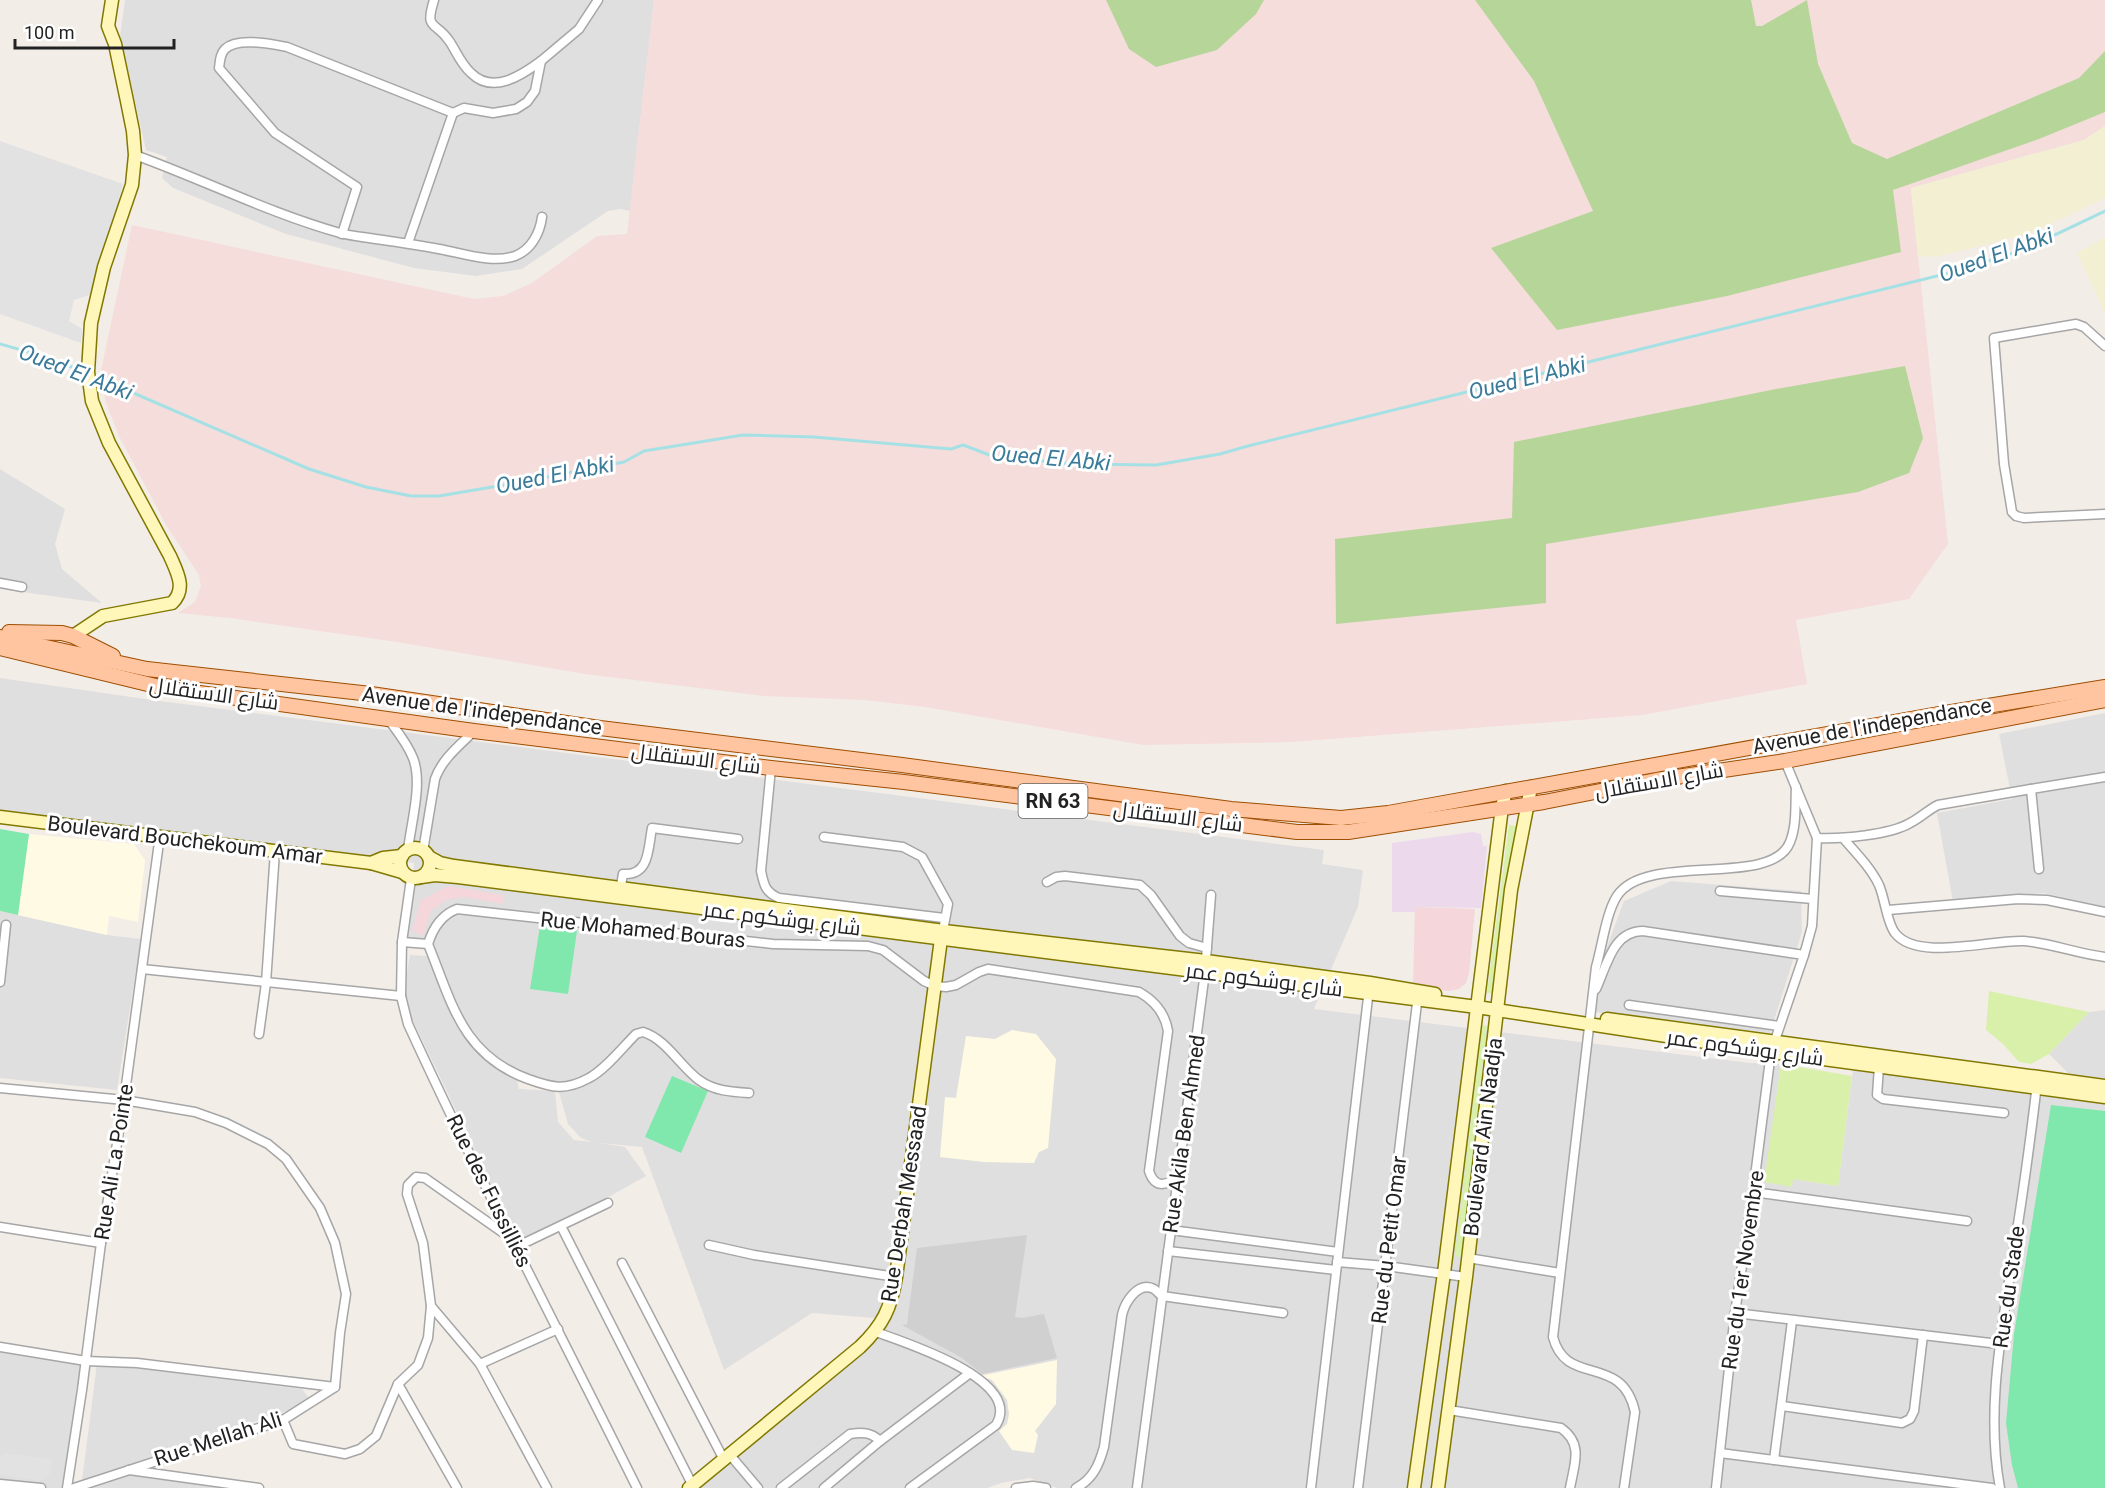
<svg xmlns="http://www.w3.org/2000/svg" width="2105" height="1488" viewBox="0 0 2105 1488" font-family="Roboto,Cairo,sans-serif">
<rect width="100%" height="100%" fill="#f3ede8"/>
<g fill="#e0dfdf" fill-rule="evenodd">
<polygon points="125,0 654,0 630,211 621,209 608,211 522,269 476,276 414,268 286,234 173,188 162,178 167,157 146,150 120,36"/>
<polygon points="0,469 65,509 55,544 62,569 102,603 0,589"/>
<path d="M0 678 152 700 1324 850 1322 864 1363 870 1358 907 1314 1009 1750 1063 1781 1064 1765 1182 1791 1186 1793 1179 1838 1186 1853 1070 2026 1092 2027 1082 2105 1092V1488H1057L1030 1478 1001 1483 987 1488H686L724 1456 860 1351 875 1338 886 1319 812 1313 724 1370 642 1147 600 1143 625 1147 646 1176 521 1246 402 998 410 955 427 956 465 1028 472 1035 464 1022 432 944 407 945 414 863 0 811ZM480 1044 511 1067 558 1089 568 1124 581 1138 592 1142 574 1140 558 1122 555 1091 519 1089 517 1080 503 1064 491 1056Z"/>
<polygon points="2105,713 2105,907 2044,893 1953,902 1937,813 2012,799 1999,734"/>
<polygon points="1671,881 1801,891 1802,932 1770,1033 1593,1012 1598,971 1624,901"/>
<polygon points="0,911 107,935 141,939 117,1090 0,1078"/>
<polygon points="2105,1010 2105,1079 2070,1075 2049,1054 2089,1012"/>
<polygon points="0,1346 84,1357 66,1488 0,1488"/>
<polygon points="97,1363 302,1389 312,1402 82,1481"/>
<polygon points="121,1473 230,1488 74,1488"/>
</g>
<g fill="#f4d6db">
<polygon points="448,886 504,895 504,904 464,897 446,900 431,911 423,936 412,930 421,900"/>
<polygon points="1415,907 1475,909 1469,973 1466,983 1459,989 1449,991 1413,987"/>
</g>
<polygon fill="#ecd9ec" points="1473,832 1481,834 1483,846 1487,846 1481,908 1416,907 1415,912 1392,912 1392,843"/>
<g fill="#fffae4">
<polygon points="29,834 134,844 145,860 138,922 109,916 107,935 18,915"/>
<polygon points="1012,1030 1036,1034 1056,1059 1048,1148 1039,1152 1034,1163 984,1162 940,1157 945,1097 956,1098 966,1036 995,1039"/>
<polygon points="1057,1360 1056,1404 1035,1431 1038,1435 1034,1453 1012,1450 999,1431 1007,1424 1009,1414 1007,1400 992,1380 979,1376"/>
</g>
<polygon fill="#d0d0d0" points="1027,1235 1015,1317 1022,1318 1044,1314 1057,1358 982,1374 962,1358 902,1325 907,1324 917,1248"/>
<polygon fill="#f5dddb" points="654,0 2105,0 2105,126 2084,140 1911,188 1948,544 1909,599 1796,620 1807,684 1643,715 1292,742 1143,745 925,707 865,700 765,696 585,674 397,642 230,618 178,613 195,602 201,586 199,575 166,525 119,436 106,403 100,375 132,225 474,299 503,296 532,283 597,236 627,234"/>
<g fill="#f2efd2">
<polygon points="2105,126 2105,198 2032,233 1940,256 1918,257 1911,188 2084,140"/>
<polygon points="2105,237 2105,313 2077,253"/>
</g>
<g fill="#d9f0aa">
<polygon points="1509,825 1516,826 1494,993 1487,993"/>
<polygon points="1989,991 2089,1012 2049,1054 2031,1064 2019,1062 2003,1044 1986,1030"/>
<polygon points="1482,1025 1487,1026 1461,1257 1455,1256"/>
<polygon points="1781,1064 1852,1076 1838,1186 1793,1179 1792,1187 1764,1182"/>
</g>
<g fill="#b6d599">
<polygon points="1106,0 1264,0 1256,14 1217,50 1156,67 1129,49"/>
<polygon points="1475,0 1751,0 1756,26 1762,26 1807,0 1818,64 1852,143 1887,159 2079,78 2105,51 2105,112 2039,139 1893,190 1901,252 1727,296 1557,330 1491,248 1593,211 1534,81"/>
<polygon points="1905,366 1923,438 1909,473 1858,492 1546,544 1546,603 1336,624 1335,539 1512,518 1514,442 1776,389"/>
</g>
<g fill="#80e8ad">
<polygon points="0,829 29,834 18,915 0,911"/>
<polygon points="540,926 577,931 568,994 530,989"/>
<polygon points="672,1076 708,1091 681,1153 645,1137"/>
<polygon points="2051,1105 2105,1111 2105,1488 2018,1488 2012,1465 2006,1423 2014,1334"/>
</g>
<g fill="#e2e2e2">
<polygon points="0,141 123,184 93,294 74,300 69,321 82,329 81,343 0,314"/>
<polygon points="3,1453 52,1459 50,1473 46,1478 39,1481 0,1475 0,1459"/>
</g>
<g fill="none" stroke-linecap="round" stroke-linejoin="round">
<g stroke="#a5e1e4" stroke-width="3">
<polyline points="0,344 46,357 84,372"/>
<polyline points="92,375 309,469 366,487 411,496 439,496 527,481 624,462 644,451 743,435 814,437 951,449 963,445 992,456 1071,464 1156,465 1220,454 1248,446 1949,273 2023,250 2105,211"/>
</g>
<defs>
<g id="street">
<path d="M434 0C424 32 436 20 450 42 457 53 461 64 471 73 493 95 522 75 541 61"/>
<polyline points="453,113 464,108 493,113 516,109 527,102 535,91 541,61 579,29 598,0"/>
<path d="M135 155C204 180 269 213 340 233 351 236 364 237 376 239 397 242 418 245 439 249 462 253 492 264 515 256 531 250 540 233 542 217"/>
<path d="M342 234 357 187 275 133 219 68C220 61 220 54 225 49 237 37 271 44 287 47L453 113 408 243"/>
<polyline points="2105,346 2084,327 2076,324 1994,338 2004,464 2012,512 2016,516 2024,518 2105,514"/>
<polyline points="0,583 22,587"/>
<path d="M388 719C397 731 407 743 413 758 423 783 411 823 408 850"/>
<polyline points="1785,761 1817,838 1812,926 1804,955"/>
<path d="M771 768 761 871C764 885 765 892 779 898L944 918"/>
<polyline points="824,837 903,847 922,857 948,904 942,936"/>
<path d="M1817 838C1841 839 1890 835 1910 823 1920 818 1928 810 1938 805L2031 789"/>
<path d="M1843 838C1856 853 1871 868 1879 885 1885 899 1887 923 1895 933 1917 962 1992 939 2024 941 2051 943 2078 954 2105 957"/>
<path d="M423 851 435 779C442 759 459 746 474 731"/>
<polyline points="2039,869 2031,789 2105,777"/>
<path d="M411 879 402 942 401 996 408 1024C480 1181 560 1333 637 1488"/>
<polyline points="1047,882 1056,877 1065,876 1140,885 1151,895 1180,936 1189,943 1207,948"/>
<path d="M620 891 623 874C650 876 648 848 652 828L738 839"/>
<polyline points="1720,891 1813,899"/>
<polyline points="1888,910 2018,899 2047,900 2105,912"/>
<polyline points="402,942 428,944"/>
<polyline points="142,969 401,996"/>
<polyline points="0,982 6,925"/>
<path d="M1596 989C1607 965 1613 931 1643 931L1804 955 1771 1052 1753 1192 1735 1313 1716 1488"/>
<polyline points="1629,1005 1779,1026"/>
<polyline points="259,1034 266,983 275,851"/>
<polyline points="1879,1067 1877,1095 1883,1099 2004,1113"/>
<polyline points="0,1088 124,1100 195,1112 226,1123 268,1144 286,1159 320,1208 335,1243 346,1294 340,1333 335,1387 283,1420 74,1488"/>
<path d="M749 1093C732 1092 714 1091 699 1080 680 1066 666 1039 643 1032L636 1034C623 1047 605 1070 589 1078 565 1091 553 1088 528 1079 462 1055 452 1003 428 944 433 928 441 915 457 909L773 944 868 946 883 950 924 981 935 986 946 987 956 985 979 972 988 969 1139 992C1155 1001 1165 1013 1168 1031L1149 1171C1155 1189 1165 1185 1178 1178"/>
<polyline points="1753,1192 1967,1221"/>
<polyline points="561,1226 694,1488"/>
<polyline points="0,1227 101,1243"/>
<polyline points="1171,1230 1338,1252"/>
<polyline points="709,1245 754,1255 896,1277"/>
<polyline points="516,1247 608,1203"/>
<polyline points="1168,1251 1336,1270"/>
<polyline points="1468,1258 1560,1273"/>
<polyline points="1337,1262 1386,1266 1466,1277"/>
<polyline points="622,1263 724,1460"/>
<polyline points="431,1306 480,1364 547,1488"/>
<polyline points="1735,1313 1999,1344"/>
<path d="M876 1332C906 1343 1024 1380 996 1425L910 1488"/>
<polyline points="0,1347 86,1361 137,1363 335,1387"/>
<polyline points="480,1364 558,1329"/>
<polyline points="398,1384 457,1488"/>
<polyline points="1782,1406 1902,1423 1910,1419 1914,1411 1923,1335"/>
<path d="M1449 1410 1561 1428C1584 1444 1574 1465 1570 1488"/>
<polyline points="283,1420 293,1444 345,1454 360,1449 376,1436 398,1384 418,1365 428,1338 431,1306 423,1243 407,1194 408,1185 416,1177 425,1178 509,1237"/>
<polyline points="1720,1453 1992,1488"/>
<polyline points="730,1455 758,1488"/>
<polyline points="1774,1460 1792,1321"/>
<polyline points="129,1470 259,1488"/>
<polyline points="0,1484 41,1488"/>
<polyline points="67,1488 82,1390 101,1243 124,1100 160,835"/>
<path d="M781 1488 850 1434C862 1432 871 1432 880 1441"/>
<polyline points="824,1488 880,1441 970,1373"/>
<polyline points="1016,1488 1033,1486 1046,1488"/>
<path d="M1076 1488C1093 1479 1099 1465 1104 1447L1122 1315C1125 1302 1138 1281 1154 1289 1157 1291 1159 1294 1162 1296L1283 1313"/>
<polyline points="1137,1488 1205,972 1211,895"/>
<polyline points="1311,1488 1369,989"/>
<polyline points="1358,1488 1418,995"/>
<path d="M1624 1488 1635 1412C1622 1352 1566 1388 1553 1337L1596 967C1602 947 1606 913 1617 896 1646 851 1772 889 1790 842 1797 825 1795 804 1796 787"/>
<path d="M2000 1488C1986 1413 2001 1335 2012 1261 2022 1202 2030 1143 2037 1084"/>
</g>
<g id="secondary">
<path d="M73 636 103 616 172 603C187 589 177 572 170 556L109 443 92 401 88 372 91 323 104 267 132 185 135 155 133 131 127 101 115 44 108 26 112 0"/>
<polyline points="0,817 371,863"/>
<circle cx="415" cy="863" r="15"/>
<polyline points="402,856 383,858 371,863 402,872"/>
<polyline points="429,857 440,863 454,866 944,931 1206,961 1370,983 1435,994"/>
<polyline points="421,877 435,875 458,877 1477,1007 1771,1052 2105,1097"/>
<polyline points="1607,1019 2105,1086"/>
<path d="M689 1488 860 1347C883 1325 891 1308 896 1277L941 939"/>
<polyline points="1414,1488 1444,1273 1502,807 1506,791"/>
<polyline points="1438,1488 1466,1277 1511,890 1531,787"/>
</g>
<g id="primary">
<polyline points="9,632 62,633 73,636 113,656"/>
<polyline points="0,637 147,669 371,694 600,728 902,765 1231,809 1341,818 1388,813 1944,713 2105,687"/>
<polyline points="0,648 164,688 474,731 771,768 904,782 1297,832 1348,832 1544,802 1656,780 1785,761 2105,700"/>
</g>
</defs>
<use href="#street" stroke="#a6a6a6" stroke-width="11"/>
<use href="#secondary" stroke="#817800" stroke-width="15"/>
<use href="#primary" stroke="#9f4e00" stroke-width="16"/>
<use href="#street" stroke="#fff" stroke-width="8"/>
<use href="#secondary" stroke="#fff6b9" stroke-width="12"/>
<use href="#primary" stroke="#ffc5a0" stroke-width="14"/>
</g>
<g text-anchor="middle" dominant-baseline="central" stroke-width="6" stroke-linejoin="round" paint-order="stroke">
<rect fill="#fff" stroke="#646464" stroke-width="1.5" x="1018.5" y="784" width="69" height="34" rx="4.5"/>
<g font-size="20" font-weight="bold" fill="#222">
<text x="1053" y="801">RN 63</text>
</g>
<g font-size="21" fill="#222" stroke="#fff">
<text transform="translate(214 694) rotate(8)">شارع الاستقلال</text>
<text transform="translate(482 711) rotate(8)">Avenue de l'independance</text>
<text transform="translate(1872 726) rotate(-10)">Avenue de l'independance</text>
<text transform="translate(696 759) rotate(7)">شارع الاستقلال</text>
<text transform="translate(1659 781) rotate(-10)">شارع الاستقلال</text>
<text transform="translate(1178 817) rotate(7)">شارع الاستقلال</text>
<text transform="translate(185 840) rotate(7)">Boulevard Bouchekoum Amar</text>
<text transform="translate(782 919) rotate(7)">شارع بوشكوم عمر</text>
<text transform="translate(643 930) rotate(6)">Rue Mohamed Bouras</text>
<text transform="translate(1264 980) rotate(7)">شارع بوشكوم عمر</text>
<text transform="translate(1745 1048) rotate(8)">شارع بوشكوم عمر</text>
<text transform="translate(1184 1134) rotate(-82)">Rue Akila Ben Ahmed</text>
<text transform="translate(1483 1137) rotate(-83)">Boulevard Ain Naadja</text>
<text transform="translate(114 1162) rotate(-81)">Rue Ali La Pointe</text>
<text transform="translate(489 1191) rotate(64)">Rue des Fussilliés</text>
<text transform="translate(904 1204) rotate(-81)">Rue Derbah Messaad</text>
<text transform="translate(1389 1240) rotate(-83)">Rue du Petit Omar</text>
<text transform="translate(1743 1270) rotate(-82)">Rue du 1er Novembre</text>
<text transform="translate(2009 1287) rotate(-82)">Rue du Stade</text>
<text transform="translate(218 1439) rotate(-18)">Rue Mellah Ali</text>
</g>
<g font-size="22" font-style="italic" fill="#3a7b9a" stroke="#fff">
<text transform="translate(1996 255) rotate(-20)">Oued El Abki</text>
<text transform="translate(76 372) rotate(21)">Oued El Abki</text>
<text transform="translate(1527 378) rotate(-14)">Oued El Abki</text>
<text transform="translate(1051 458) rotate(5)">Oued El Abki</text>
<text transform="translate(555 475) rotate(-11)">Oued El Abki</text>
</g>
</g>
<path d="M15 39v9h159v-9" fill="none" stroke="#222222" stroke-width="3"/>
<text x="24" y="39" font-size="18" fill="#222222" stroke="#ffffff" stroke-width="4.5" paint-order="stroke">100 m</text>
</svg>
